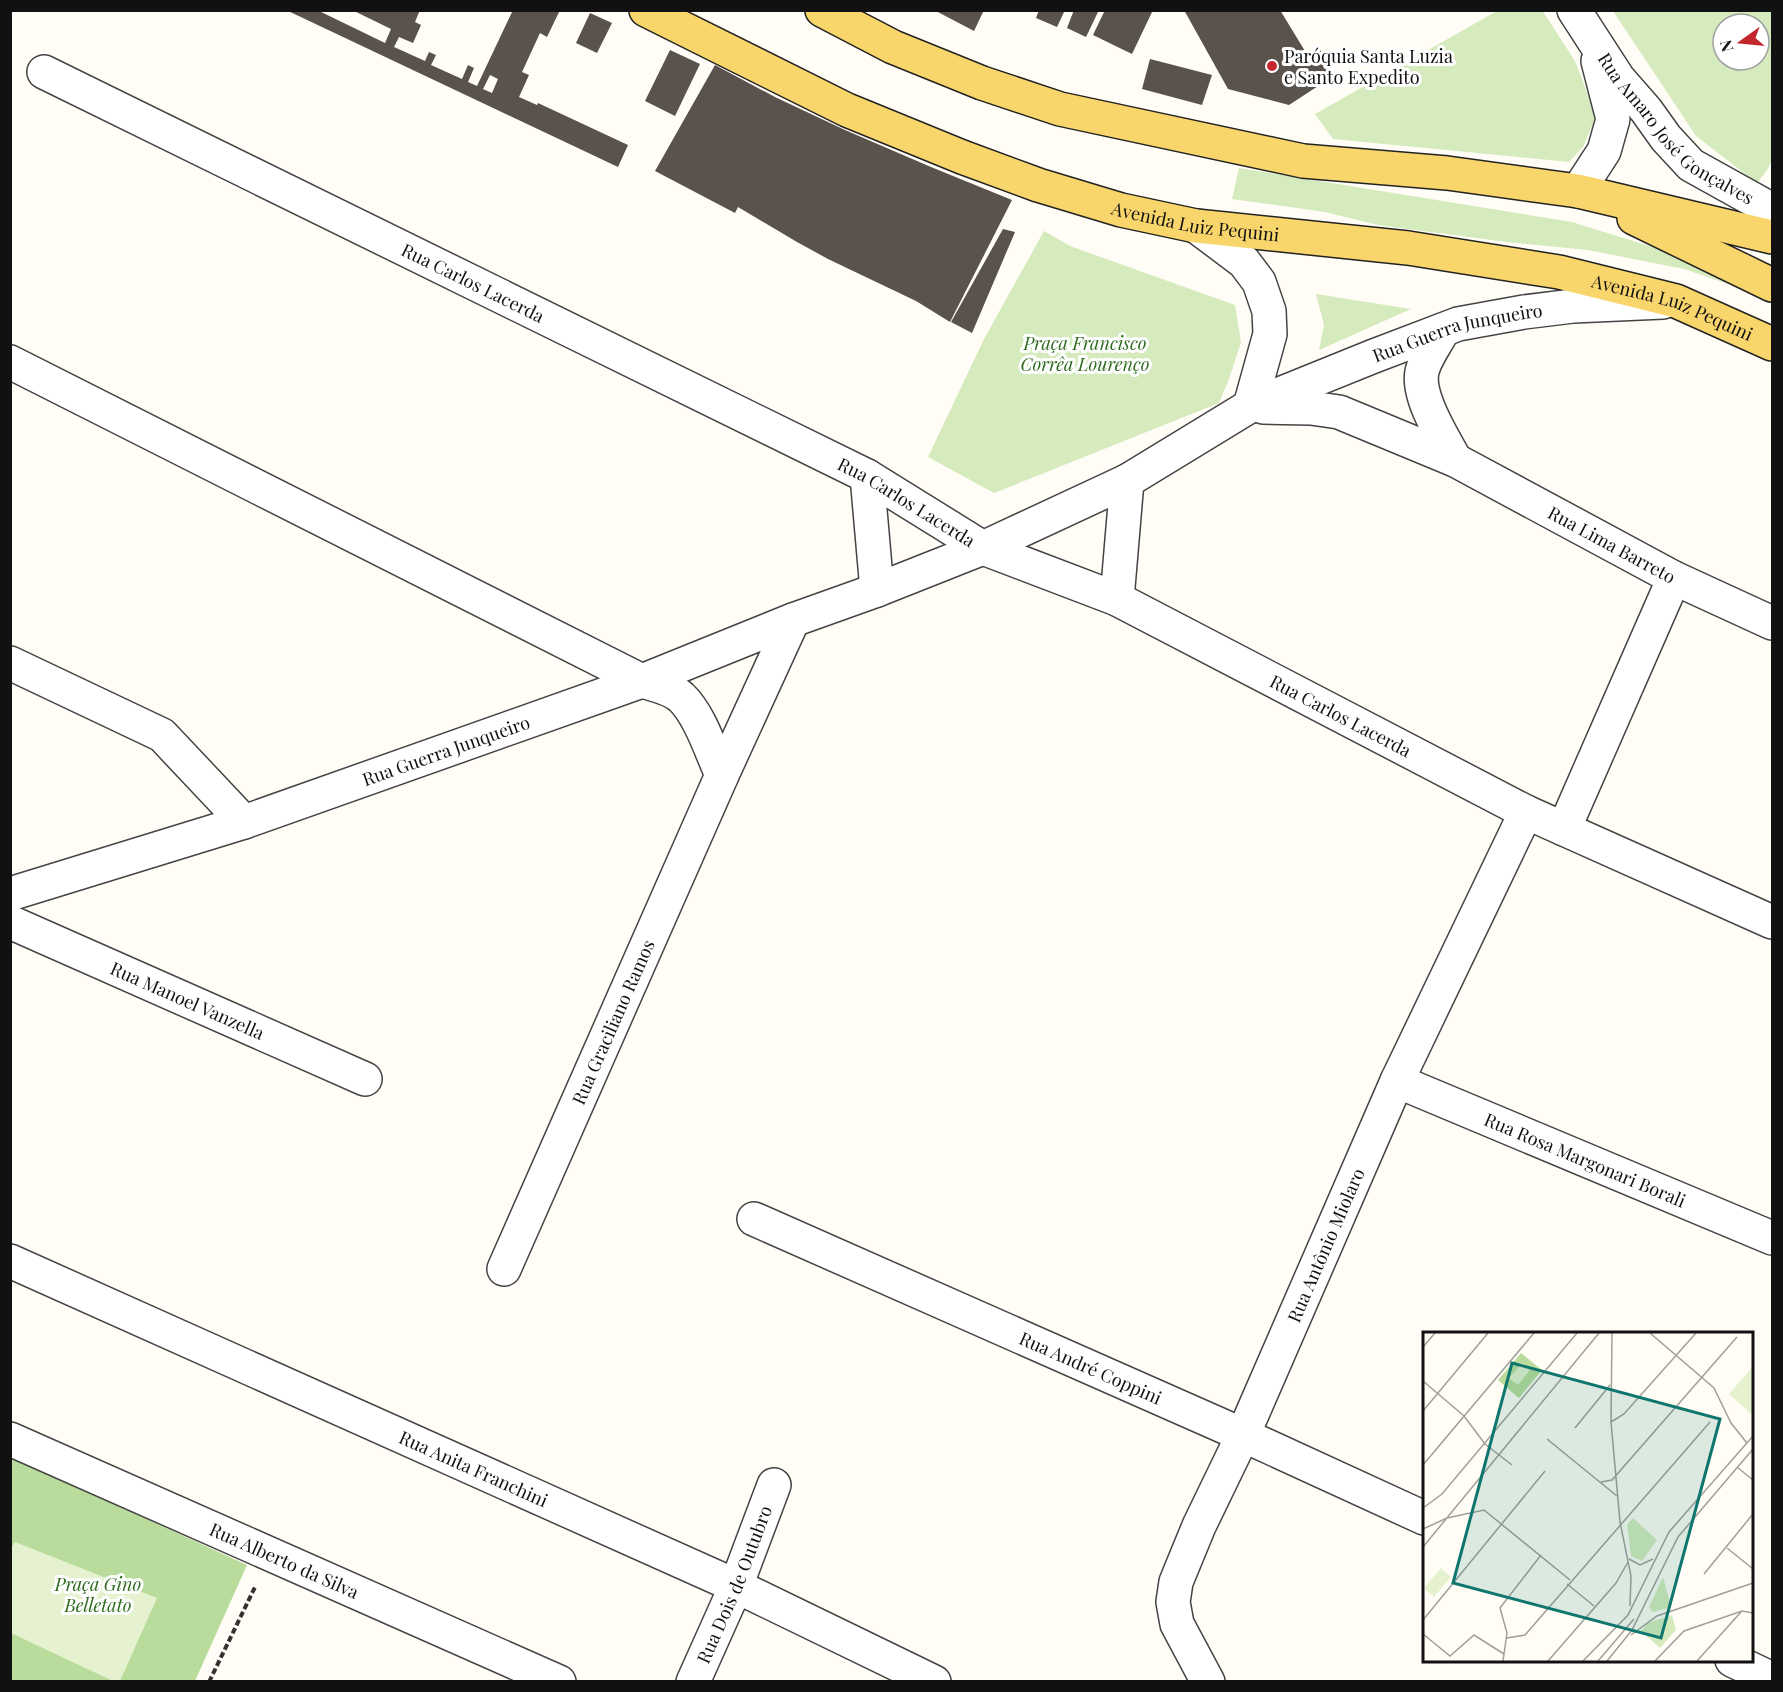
<svg xmlns="http://www.w3.org/2000/svg" width="1783" height="1692" viewBox="0 0 1783 1692" font-family="'Playfair Display',serif">
<rect width="100%" height="100%" fill="#fffdf5"/>
<g fill="#d5ebbd" fill-rule="evenodd">
<polygon points="1542,10 1575,61 1596,116 1583,147 1569,162 1333,139 1315,114 1497,11"/>
<path d="M1613 11H1772V160L1767 170 1757 183 1696 136ZM1723 24H1759V60H1723Z"/>
<polygon points="1239,168 1572,222 1681,256 1772,299 1684,269 1588,250 1507,242 1378,225 1325,212 1232,199"/>
<polygon points="1044,231 1070,246 1235,305 1241,342 1229,379 1219,403 994,493 928,457 984,339"/>
<polygon points="1316,294 1411,309 1319,350 1324,325"/>
</g>
<polygon fill="#b9dc9c" points="11,1457 247,1565 195,1681 11,1682"/>
<polygon fill="#e6f2cf" points="15,1542 157,1598 120,1681 113,1681 11,1633 10,1550"/>
<g fill="#5a524d" fill-rule="evenodd">
<path d="M286 10H317L385 43 391 29 352 10H420L415 22 421 25 413 43 399 37 394 47 425 61 429 52 436 55 431 65 462 79 468 65 474 68 468 82 477 86 513 10H560L547 37 540 33 522 72 529 75 519 97 537 105 538 103 628 145 618 167ZM490 75 498 79 492 93 483 89Z"/>
<polygon points="934,10 984,10 974,31"/>
<polygon points="1039,10 1065,10 1057,27 1036,18"/>
<polygon points="1074,10 1099,10 1086,37 1067,28"/>
<polygon points="1105,10 1153,10 1132,54 1093,35"/>
<polygon points="1184,10 1280,10 1308,56 1319,48 1335,75 1289,105 1228,89"/>
<polygon points="590,13 612,23 597,53 576,43"/>
<polygon points="670,50 700,64 675,116 645,101"/>
<polygon points="1150,59 1212,75 1202,105 1142,89"/>
<polygon points="715,65 775,97 845,130 931,167 1012,200 950,322 916,301 828,259 797,242 738,207 735,213 655,171"/>
<polygon points="1003,229 1015,232 972,333 951,322"/>
</g>
<g fill="none" stroke-linecap="round" stroke-linejoin="round">
<defs>
<g id="street">
<path id="s1" d="M1574 10 1618 78 1646 110 1666 138 1691 165 1772 210"/>
<path id="s2" d="M44 72 867 476 983 548 1117 599 1526 812 1772 922"/>
<polyline points="1578,191 1604,151 1613,119 1598,61"/>
<polyline points="1196,226 1244,262 1259,282 1269,311 1270,334 1250,406"/>
<path d="M1443 330C1437 342 1427 355 1423 368 1414 393 1443 437 1455 460"/>
<path d="M10 362 642 681C655 685 671 688 681 697 700 715 711 751 722 775"/>
<path id="s3" d="M1263 407 1311 408 1339 412 1455 460 1674 578 1772 623"/>
<polyline points="867,476 877,590"/>
<polyline points="1117,599 1127,481"/>
<polyline points="10,663 162,735 244,822"/>
<polyline points="1564,829 1674,578"/>
<path id="s4" d="M10 894 244 822 642 681 793 620 877 590 983 548 1127 481 1250 406 1374 356 1458 324 1524 312 1573 306 1663 302"/>
<path id="s5" d="M10 922 365 1079"/>
<path id="s6" d="M1397 1081 1772 1238"/>
<path id="s7" d="M754 1219 1243 1435 1424 1518"/>
<path id="s8" d="M10 1261 736 1586 934 1682"/>
<path id="s9" d="M504 1269 722 775 793 620"/>
<path id="s10" d="M10 1439 559 1682"/>
<polyline points="1732,1660 1772,1679"/>
<path id="s11" d="M693 1682 736 1586 774 1485"/>
<path id="s12" d="M1208 1682 1177 1624 1173 1602 1176 1582 1199 1526 1243 1435 1397 1081 1526 812"/>
</g>
<g id="primary">
<path id="s13" d="M646 10 847 110 962 157 1038 185 1121 210 1196 226 1408 248 1559 272 1676 301 1772 344"/>
<polyline points="822,10 893,47 982,83 1060,109 1303,161 1447,173 1578,191 1772,237"/>
<polyline points="1634,218 1772,285"/>
</g>
</defs>
<use href="#street" stroke="#444" stroke-width="36"/>
<use href="#primary" stroke="#222" stroke-width="36"/>
<polyline stroke="#333" stroke-width="4" stroke-dasharray="6 3" stroke-linecap="butt" points="209,1682 256,1585"/>
<use href="#street" stroke="#fff" stroke-width="33"/>
<use href="#primary" stroke="#f9d66b" stroke-width="33"/>
</g>
<circle fill="#c4262e" stroke="#fff" stroke-width="2" cx="1272" cy="66" r="6"/>
<g text-anchor="middle" dominant-baseline="central" stroke-width="6" stroke-linejoin="round" paint-order="stroke">
<g font-size="18" fill="#111" stroke="#fff" text-anchor="start">
<text x="1284" y="56">Paróquia Santa Luzia<tspan x="1284" dy="21">e Santo Expedito</tspan></text>
</g>
<g font-size="18" fill="#111" stroke="#fff">
<text stroke="none"><textPath href="#s1" startOffset="159">Rua Amaro José Gonçalves</textPath></text>
<text stroke="none"><textPath href="#s13" startOffset="592">Avenida Luiz Pequini</textPath></text>
<text stroke="none"><textPath href="#s2" startOffset="478">Rua Carlos Lacerda</textPath></text>
<text stroke="none"><textPath href="#s13" startOffset="1078">Avenida Luiz Pequini</textPath></text>
<text stroke="none"><textPath href="#s4" startOffset="1557">Rua Guerra Junqueiro</textPath></text>
<text stroke="none"><textPath href="#s2" startOffset="964">Rua Carlos Lacerda</textPath></text>
<text stroke="none"><textPath href="#s3" startOffset="380">Rua Lima Barreto</textPath></text>
<text stroke="none"><textPath href="#s2" startOffset="1449">Rua Carlos Lacerda</textPath></text>
<text stroke="none"><textPath href="#s4" startOffset="459">Rua Guerra Junqueiro</textPath></text>
<text stroke="none"><textPath href="#s5" startOffset="194">Rua Manoel Vanzella</textPath></text>
<text stroke="none"><textPath href="#s9" startOffset="270">Rua Graciliano Ramos</textPath></text>
<text stroke="none"><textPath href="#s6" startOffset="204">Rua Rosa Margonari Borali</textPath></text>
<text stroke="none"><textPath href="#s12" startOffset="477">Rua Antônio Miolaro</textPath></text>
<text stroke="none"><textPath href="#s7" startOffset="368">Rua André Coppini</textPath></text>
<text stroke="none"><textPath href="#s8" startOffset="508">Rua Anita Franchini</textPath></text>
<text stroke="none"><textPath href="#s10" startOffset="300">Rua Alberto da Silva</textPath></text>
<text stroke="none"><textPath href="#s11" startOffset="106">Rua Dois de Outubro</textPath></text>
</g>
<g font-size="18" font-style="italic" fill="#2f6b1f" stroke="#fff">
<text x="1085" y="343">Praça Francisco<tspan x="1085" dy="21">Corrêa Lourenço</tspan></text>
<text x="98" y="1584">Praça Gino<tspan x="98" dy="21">Belletato</tspan></text>
</g>
</g>
<g transform="translate(1423 1332)">
<rect width="330" height="330" fill="#fffdf5"/>
<path d="M210 186 234 208 219 229 208 224 204 193ZM240 245 248 275 230 280 226 275ZM249 283 253 298 237 316 218 299 225 291Z" fill="#d5ebbd"/>
<path d="M98 21 119 38 96 66 75 48Z" fill="#b9dc9c"/>
<path d="M99 31 107 38 95 53 86 46ZM330 34V84L306 62ZM18 236 28 245 11 265 1 256Z" fill="#e6f2cf"/>
<path fill="none" stroke="#a09f9a" stroke-width="1.5" d="M189 1 188 90 197 190 208 244 207 274M227 1 291 56 308 91 324 111M0 15 12 1M0 49 41 84 62 112 89 133M0 79 65 1M188 90 201 82 273 1M152 96 187 53M124 107 194 164M0 133 111 1M314 135 330 148M178 150 189 148 314 5M0 176 19 162 154 1M0 197 24 186 61 178 147 248M0 215 176 1M304 216 330 237M206 227 217 233 230 227M281 242 330 182M144 252 171 274M0 288 122 139M0 302 27 324 51 303 81 322M208 303 234 284 330 251M84 306 102 303 287 90M80 329 84 301 77 276 118 223M125 329 193 251 205 230M160 329 205 283 246 200 330 104M175 329 211 287M184 329 209 298 255 205 330 117M232 329 261 299 319 279 330 281M274 329 318 280"/>
<path fill="#0f766e" fill-opacity="0.15" stroke="#0f766e" stroke-width="3" d="M89 31 297 87 238 306 30 251Z"/>
<rect width="330" height="330" fill="none" stroke="#111" stroke-width="3"/>
</g>
<rect width="1783" height="1692" fill="none" stroke="#111111" stroke-width="24"/>
<g transform="translate(1741 42) rotate(255)"><circle r="28" fill="#ffffff" stroke="#a0a0a0" stroke-width="1.5"/>
<path d="M0-4.5L10 22L0 15L-10 22Z" fill="#c4262e"/>
<text y="-9" font-size="16" font-weight="bold" text-anchor="middle" fill="#111111">N</text>
</g>
</svg>
